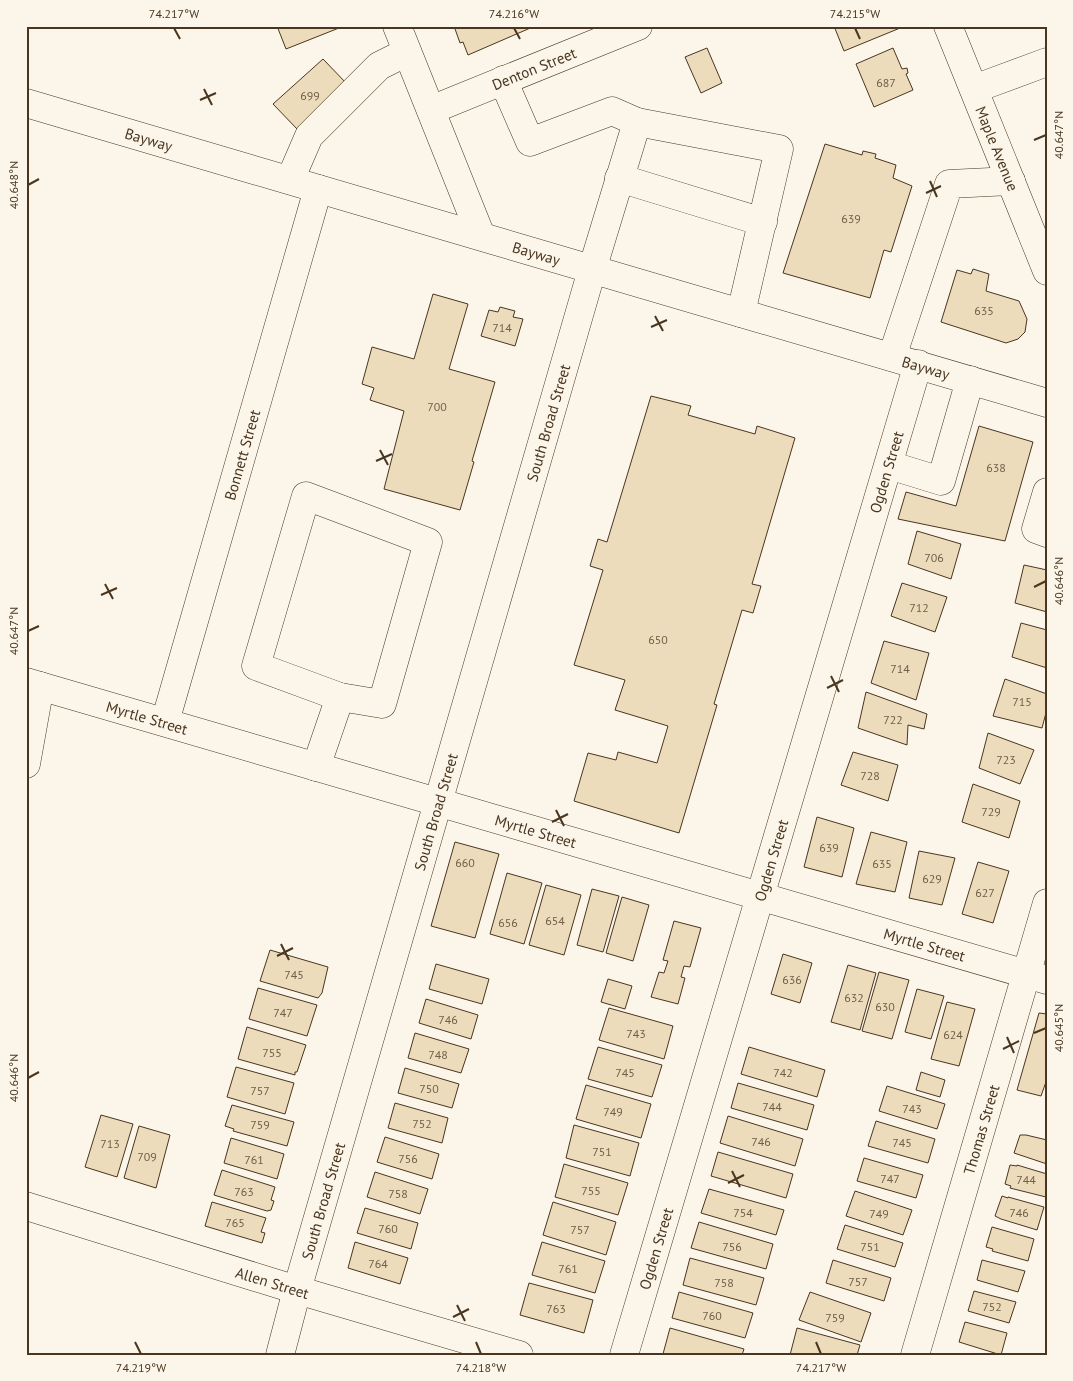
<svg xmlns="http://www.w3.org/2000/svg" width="1073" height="1381" viewBox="0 0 1073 1381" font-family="'PT Sans',sans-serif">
<rect width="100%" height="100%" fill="#fbf6e9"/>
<g fill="#ecdcbc" stroke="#4a3520">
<polygon points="277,26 344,26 286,49"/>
<polygon points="454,26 535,26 468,55 463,42 460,43"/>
<polygon points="834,26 905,26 844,51"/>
<polygon points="707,48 722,83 701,93 685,57"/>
<polygon points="893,48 902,69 907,68 908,73 906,74 913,90 874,107 856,64"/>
<polygon points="323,59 348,85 298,130 273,104"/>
<polygon points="825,144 862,155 863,151 876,154 875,158 896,165 893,178 912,186 891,252 884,250 870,298 783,273"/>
<polygon points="973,269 989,274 986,291 1019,301 1027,319 1025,332 1018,339 1006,343 941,322 957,270 971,274"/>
<polygon points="433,294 468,304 449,369 495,382 472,461 474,462 460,510 384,489 404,411 370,400 374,388 362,384 372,347 414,359"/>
<polygon points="500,307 515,311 513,317 523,319 515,346 481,336 489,310 498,312"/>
<polygon points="651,396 691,406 688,415 755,434 757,426 795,438 752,584 761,586 753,613 742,610 714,704 717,705 679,833 574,801 588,753 616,760 618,752 657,763 668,726 615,710 625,680 574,665 603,570 590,566 598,539 607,542"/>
<polygon points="979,426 1033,442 1005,541 898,519 906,492 956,506"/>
<polygon points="917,531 961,544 951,579 908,564"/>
<polygon points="1024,565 1047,570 1047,612 1015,603"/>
<polygon points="902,583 947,597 935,632 891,616"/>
<polygon points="1021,623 1047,630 1047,668 1012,657"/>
<polygon points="884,641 929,653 916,700 871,683"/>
<polygon points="1005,679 1047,694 1047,709 1042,728 993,716"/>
<polygon points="866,692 927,714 924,729 908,725 907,745 858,728"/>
<polygon points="988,733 1034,750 1020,784 979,768"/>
<polygon points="853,752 898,765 888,801 841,785"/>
<polygon points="973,784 1020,801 1009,838 962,822"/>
<polygon points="817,817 854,828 842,877 804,867"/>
<polygon points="871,832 907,842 895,892 856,884"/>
<polygon points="455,842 499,854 475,938 431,926"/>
<polygon points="919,851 955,858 942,905 909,898"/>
<polygon points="978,862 1009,871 993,923 962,914"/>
<polygon points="507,873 542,883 524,944 490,934"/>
<polygon points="546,885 581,895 564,955 529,945"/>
<polygon points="592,889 619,896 603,952 577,945"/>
<polygon points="622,897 649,905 633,961 606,953"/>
<polygon points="674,921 701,928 690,967 684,966 681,977 685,978 678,1004 651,997 659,972 664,973 668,961 663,960"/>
<polygon points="270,950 328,967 322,993 318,998 260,981"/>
<polygon points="783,954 812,963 800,1003 771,994"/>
<polygon points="436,964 489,979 482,1004 429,989"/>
<polygon points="848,965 876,973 860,1030 831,1022"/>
<polygon points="879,972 909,980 892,1039 862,1031"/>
<polygon points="608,979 632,986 625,1009 601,1002"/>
<polygon points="258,988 317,1005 307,1036 249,1019"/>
<polygon points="917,989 944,996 931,1039 905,1032"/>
<polygon points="426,999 478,1015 471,1039 419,1023"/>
<polygon points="947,1002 975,1009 959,1066 931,1059"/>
<polygon points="609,1008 673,1026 664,1059 599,1040"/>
<polygon points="1039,1013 1047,1014 1047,1079 1041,1096 1017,1090"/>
<polygon points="247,1027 306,1045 297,1072 295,1072 295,1075 238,1059"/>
<polygon points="415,1033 469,1049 461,1073 408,1058"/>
<polygon points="598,1047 662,1065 652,1097 588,1079"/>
<polygon points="749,1047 825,1070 817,1097 741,1074"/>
<polygon points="236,1067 294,1083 285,1114 227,1097"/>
<polygon points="405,1068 459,1084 452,1108 398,1093"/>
<polygon points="921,1072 945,1080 940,1097 916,1090"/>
<polygon points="738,1083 814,1105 807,1130 731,1108"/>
<polygon points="586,1085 651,1104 641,1138 576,1119"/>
<polygon points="887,1086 945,1104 937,1129 879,1111"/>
<polygon points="395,1103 448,1118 442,1143 388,1128"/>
<polygon points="232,1105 294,1122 287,1146 233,1131 234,1129 225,1126"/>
<polygon points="101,1115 133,1124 117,1177 85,1167"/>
<polygon points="728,1116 803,1139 795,1166 720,1143"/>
<polygon points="876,1121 935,1139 928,1163 868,1146"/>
<polygon points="574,1125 639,1143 630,1176 566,1158"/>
<polygon points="139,1126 170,1135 156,1188 124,1178"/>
<polygon points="1020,1135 1026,1135 1047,1140 1047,1164 1014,1153"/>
<polygon points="385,1137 439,1154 432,1179 377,1162"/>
<polygon points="231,1138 284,1154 277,1179 224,1163"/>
<polygon points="718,1152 793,1174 786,1198 711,1176"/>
<polygon points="864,1158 923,1175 916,1198 857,1181"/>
<polygon points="564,1164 628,1183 618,1215 555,1197"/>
<polygon points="1010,1165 1017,1166 1017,1165 1047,1174 1046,1197 1010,1188 1011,1186 1005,1184"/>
<polygon points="222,1170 275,1187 271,1200 274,1201 271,1210 267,1211 214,1195"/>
<polygon points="375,1172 428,1189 420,1214 367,1197"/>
<polygon points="709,1189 784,1210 776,1235 701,1213"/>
<polygon points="855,1191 912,1210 903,1235 846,1216"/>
<polygon points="1002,1196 1008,1198 1008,1197 1044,1207 1037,1230 1001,1219 995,1216"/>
<polygon points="212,1202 266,1218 261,1232 265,1233 262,1243 205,1226"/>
<polygon points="553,1202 616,1222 606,1255 543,1235"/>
<polygon points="365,1208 418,1223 411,1249 357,1233"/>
<polygon points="699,1222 773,1244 766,1269 691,1248"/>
<polygon points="845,1225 903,1243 895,1267 837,1249"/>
<polygon points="992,1227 1034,1239 1028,1261 992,1251 993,1249 986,1247"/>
<polygon points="355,1242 408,1258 400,1284 348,1268"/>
<polygon points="542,1242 605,1261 595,1293 532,1275"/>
<polygon points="690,1258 764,1278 756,1305 683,1285"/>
<polygon points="833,1260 891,1278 884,1301 826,1283"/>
<polygon points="982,1260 1025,1271 1018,1292 977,1280"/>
<polygon points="529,1283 593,1300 584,1333 520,1315"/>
<polygon points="974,1291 1016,1302 1009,1323 968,1311"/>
<polygon points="679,1292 753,1313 745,1338 672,1318"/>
<polygon points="810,1292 871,1313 861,1342 799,1320"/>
<polygon points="965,1322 1007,1333 1001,1355 959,1342"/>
<polygon points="670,1328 744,1349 742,1355 663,1354"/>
<polygon points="797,1328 860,1345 857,1355 790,1355"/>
</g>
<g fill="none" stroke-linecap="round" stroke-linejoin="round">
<defs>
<g id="minor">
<polyline points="397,26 481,236"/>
<path id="s1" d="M948 26 1047 271"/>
<polyline points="503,80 530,142 612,111 637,122"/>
<polyline points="974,89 1047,62"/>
<path id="s2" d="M431 110 638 26"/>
<polyline points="619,178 763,222"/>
<polyline points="290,180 309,136 379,66 407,52"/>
<polyline points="892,357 949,184 1011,181"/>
<polyline points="889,465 941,481 970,380"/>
<polyline points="1047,492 1036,529 1047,533"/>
<polygon points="306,496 428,542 382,704 340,697 256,666"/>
<path id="s3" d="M26 682 1047 980"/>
<path id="s4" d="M165 722 318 189"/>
<polyline points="26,764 40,686"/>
<polyline points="316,767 340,697"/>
<path id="s5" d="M26 1206 297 1290 519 1355"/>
<path id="s6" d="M280 1355 297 1290 592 270 637 122 779 149 741 313"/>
<path id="s7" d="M624 1355 918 364"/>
<path id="s8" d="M915 1355 1047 903"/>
</g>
<g id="major">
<path id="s9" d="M26 103 1047 403"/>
</g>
</defs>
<use href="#minor" stroke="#4a3520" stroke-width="29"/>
<use href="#major" stroke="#4a3520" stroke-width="29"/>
<use href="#minor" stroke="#fbf6e9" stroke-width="28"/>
<use href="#major" stroke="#fbf6e9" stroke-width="28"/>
</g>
<path fill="none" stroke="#4a3520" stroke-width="2" d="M174 28 180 39M514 28 520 39M855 28 860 39M204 89 212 105M200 100 216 93M1034 140 1046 135M930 181 937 197M28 185 39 179M926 193 941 186M655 316 663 331M651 327 667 320M380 450 388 465M376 461 392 454M105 584 113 599M1034 587 1046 581M101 595 117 588M28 631 39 626M831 676 839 692M827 688 843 680M556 810 564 826M552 822 568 814M281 944 289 960M277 956 293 948M1034 1033 1046 1028M1007 1037 1014 1053M1003 1049 1019 1041M28 1078 39 1072M732 1171 740 1187M728 1183 744 1175M457 1305 465 1321M453 1317 469 1309M135 1342 141 1354M476 1342 481 1354M816 1342 821 1354"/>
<g text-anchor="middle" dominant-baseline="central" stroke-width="4" stroke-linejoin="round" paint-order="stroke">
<g font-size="12" fill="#725f47">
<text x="886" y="82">687</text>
<text x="310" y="95">699</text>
<text x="851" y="218">639</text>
<text x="984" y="310">635</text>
<text x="502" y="327">714</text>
<text x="437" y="406">700</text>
<text x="996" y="467">638</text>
<text x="934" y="557">706</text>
<text x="919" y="607">712</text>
<text x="658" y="639">650</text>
<text x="900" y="668">714</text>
<text x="1022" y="701">715</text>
<text x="893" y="719">722</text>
<text x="1006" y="759">723</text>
<text x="870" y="775">728</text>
<text x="991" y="811">729</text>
<text x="829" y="847">639</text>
<text x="465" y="862">660</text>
<text x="882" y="863">635</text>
<text x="932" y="878">629</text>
<text x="985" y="892">627</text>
<text x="555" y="920">654</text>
<text x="508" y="922">656</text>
<text x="294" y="974">745</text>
<text x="792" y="979">636</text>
<text x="854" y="997">632</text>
<text x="885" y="1006">630</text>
<text x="283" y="1012">747</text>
<text x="448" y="1019">746</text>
<text x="636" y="1033">743</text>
<text x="953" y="1034">624</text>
<text x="272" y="1052">755</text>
<text x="438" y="1054">748</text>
<text x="625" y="1072">745</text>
<text x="783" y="1072">742</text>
<text x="429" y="1088">750</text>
<text x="260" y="1090">757</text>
<text x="772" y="1106">744</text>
<text x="912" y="1108">743</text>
<text x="613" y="1111">749</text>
<text x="422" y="1123">752</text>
<text x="260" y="1124">759</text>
<text x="761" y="1141">746</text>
<text x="902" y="1142">745</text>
<text x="110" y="1143">713</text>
<text x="602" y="1151">751</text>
<text x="147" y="1156">709</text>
<text x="408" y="1158">756</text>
<text x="254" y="1159">761</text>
<text x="890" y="1178">747</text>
<text x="1026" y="1179">744</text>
<text x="591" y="1190">755</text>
<text x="244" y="1191">763</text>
<text x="398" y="1193">758</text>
<text x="743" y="1212">754</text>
<text x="1019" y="1212">746</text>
<text x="879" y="1213">749</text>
<text x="235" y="1222">765</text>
<text x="388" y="1228">760</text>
<text x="580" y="1229">757</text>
<text x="732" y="1246">756</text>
<text x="870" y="1246">751</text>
<text x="378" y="1263">764</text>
<text x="568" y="1268">761</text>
<text x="858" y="1281">757</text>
<text x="724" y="1282">758</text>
<text x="992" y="1306">752</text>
<text x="556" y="1308">763</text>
<text x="712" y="1315">760</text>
<text x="835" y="1317">759</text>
</g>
<g font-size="15" fill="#4a3520" stroke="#fbf6e9">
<text stroke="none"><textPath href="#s2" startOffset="111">Denton Street</textPath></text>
<text stroke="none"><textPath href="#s9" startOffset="128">Bayway</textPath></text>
<text stroke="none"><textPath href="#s1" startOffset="132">Maple Avenue</textPath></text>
<text stroke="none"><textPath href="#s9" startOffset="532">Bayway</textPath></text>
<text stroke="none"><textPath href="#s9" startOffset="938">Bayway</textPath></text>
<text stroke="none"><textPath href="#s6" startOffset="970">South Broad Street</textPath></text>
<text stroke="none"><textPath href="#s4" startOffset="278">Bonnett Street</textPath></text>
<text stroke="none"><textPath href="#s7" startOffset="921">Ogden Street</textPath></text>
<text stroke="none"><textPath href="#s3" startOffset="126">Myrtle Street</textPath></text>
<text stroke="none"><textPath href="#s6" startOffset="565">South Broad Street</textPath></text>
<text stroke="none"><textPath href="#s3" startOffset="531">Myrtle Street</textPath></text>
<text stroke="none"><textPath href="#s7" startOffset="516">Ogden Street</textPath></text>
<text stroke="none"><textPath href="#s3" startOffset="936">Myrtle Street</textPath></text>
<text stroke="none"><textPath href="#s8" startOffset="235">Thomas Street</textPath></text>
<text stroke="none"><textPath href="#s6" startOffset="160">South Broad Street</textPath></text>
<text stroke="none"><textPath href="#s7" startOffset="111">Ogden Street</textPath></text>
<text stroke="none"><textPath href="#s5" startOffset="258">Allen Street</textPath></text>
</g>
</g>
<rect width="1073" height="1381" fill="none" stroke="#fbf6e9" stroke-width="55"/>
<rect x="28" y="28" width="1018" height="1326" fill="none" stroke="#4a3520" stroke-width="2"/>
<g font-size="12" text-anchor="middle" fill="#4a3520">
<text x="174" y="18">74.217°W</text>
<text x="514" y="18">74.216°W</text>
<text x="855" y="18">74.215°W</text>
<text transform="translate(1059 135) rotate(-90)" y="4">40.647°N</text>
<text transform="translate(14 185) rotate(-90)" y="4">40.648°N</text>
<text transform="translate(1059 581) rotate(-90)" y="4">40.646°N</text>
<text transform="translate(14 631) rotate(-90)" y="4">40.647°N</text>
<text transform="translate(1059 1028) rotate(-90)" y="4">40.645°N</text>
<text transform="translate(14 1078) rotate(-90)" y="4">40.646°N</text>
<text x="141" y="1372">74.219°W</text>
<text x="481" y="1372">74.218°W</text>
<text x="821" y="1372">74.217°W</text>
</g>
</svg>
